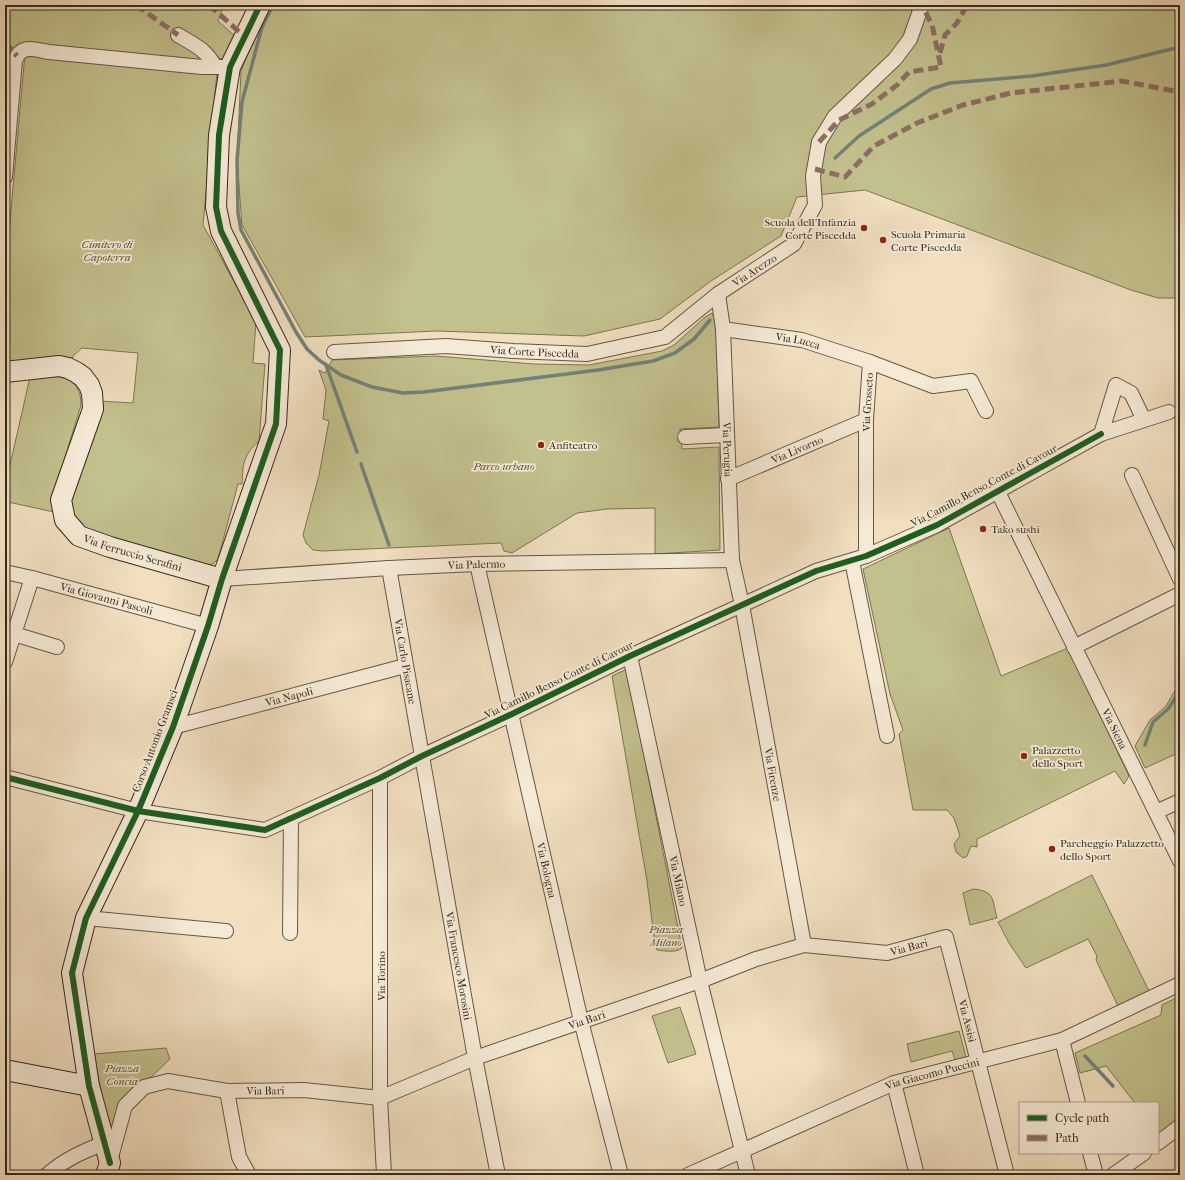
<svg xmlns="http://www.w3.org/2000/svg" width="1185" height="1180" viewBox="0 0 1185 1180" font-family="'IM FELL French Canon',serif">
<rect width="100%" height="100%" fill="#f1dfc0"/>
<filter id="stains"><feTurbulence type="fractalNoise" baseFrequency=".005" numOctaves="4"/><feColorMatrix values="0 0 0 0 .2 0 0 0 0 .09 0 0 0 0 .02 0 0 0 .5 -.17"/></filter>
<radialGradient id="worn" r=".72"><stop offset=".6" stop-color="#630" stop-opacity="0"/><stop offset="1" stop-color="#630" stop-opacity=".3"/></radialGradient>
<g fill="#c2c08d" stroke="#7c7554">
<polygon points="5,5 215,5 222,11 218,21 236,37 227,57 221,59 209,49 204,64 25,43 11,49 5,63"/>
<polygon points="268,5 1180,5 1180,298 1158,298 1131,290 865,190 797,197 781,236 711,281 660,319 584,336 437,331 305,337 242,225 237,160 241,71"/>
<path d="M25 54 217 72 203 225 256 322 253 363 265 364 259 441C243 455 243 464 242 484H238L218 559 214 563 210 565 109 542 78 526 69 505 99 401 133 403 138 353 82 348 73 356 72 363 5 366V277Z"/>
<polygon points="712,313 716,321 719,427 680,429 682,449 719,447 720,550 655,554 655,508 607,509 577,513 512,553 504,551 501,543 322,551 313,550 306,543 303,535 319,475 329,421 323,419 326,390 319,370 325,373 332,360 436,356 534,364 589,365 662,351 674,345 704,318"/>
<path d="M46 375C67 377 81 381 81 405L59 477 54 512 8 502 9 498 5 497V487L30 377Z"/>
<polygon points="949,528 1001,676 1068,648 1129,776 1124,784 1115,771 977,839 977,847 971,846 967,856 963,858 956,852 954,844 960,836 954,818 947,810 913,810 899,734 903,730 890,694 863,569"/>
<path d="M627 669 682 948C676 953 665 951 657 950L655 945 647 881 612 676Z"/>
<polygon points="1180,682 1180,752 1145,768 1135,746 1150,720 1166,706"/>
<polygon points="1092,875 1149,991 1118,1006 1096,960 1097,956 1088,939 1026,968 1009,943 998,922"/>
<path d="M973 889C995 891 992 899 997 918L970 925 963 893Z"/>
<polygon points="1180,996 1180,1121 1159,1135 1158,1133 1158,1103 1135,1103 1106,1066 1080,1073 1075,1053 1161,1015 1162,1005"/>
<polygon points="680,1007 696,1054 668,1063 652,1016"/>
<polygon points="959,1031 966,1057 955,1060 952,1051 911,1062 907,1044"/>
<polygon points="166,1048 170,1059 121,1106 115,1132 109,1134 94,1054"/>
</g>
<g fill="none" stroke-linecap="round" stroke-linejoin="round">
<g stroke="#738277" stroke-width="3.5">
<polyline points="273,5 262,27 242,102 237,160 238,213 241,230 296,332 307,349 319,360 341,375 372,387 403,393 424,392 598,370 653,361 675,353 694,339 710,320"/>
<polyline points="835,158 859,136 931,89 950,83 1032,76 1106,65 1180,47"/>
<polyline points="326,365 357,452"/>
<polyline points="361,464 389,545"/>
<polyline points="1145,745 1153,722 1168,709 1180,691"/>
<polyline points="1085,1056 1113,1086"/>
</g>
<defs>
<g id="street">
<path d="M178 35C194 45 206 49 215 67"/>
<path d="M5 177 15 61C21 43 35 50 49 52L202 67H230"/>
<path id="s1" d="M718 294 723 329 732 560 742 605 804 945"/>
<path id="s2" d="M723 329 802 340 870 362 933 386 971 381 986 411"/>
<path id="s3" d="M334 352 446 346 513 351 587 354 665 337 718 294 794 244 815 205 813 176 819 142 835 116 895 59 910 39 922 5"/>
<polyline points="1144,420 1131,393 1116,385 1101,434 1169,412"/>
<polyline points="685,437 726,435"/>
<polyline points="1132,475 1180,579"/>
<path id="s4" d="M728 479 866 420"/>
<path id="s5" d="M998 492 1180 861"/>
<path id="s6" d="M866 556V420L870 362"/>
<polyline points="852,561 887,736"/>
<path id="s7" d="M477 564 581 1021 621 1175"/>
<path id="s8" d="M389 568 475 1058 498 1175"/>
<path id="s9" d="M5 572 32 578 208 626"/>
<path id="s10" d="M222 579 389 568 477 564 732 560"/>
<polyline points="14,634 57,647"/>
<polyline points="1074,647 1180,594"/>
<path id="s11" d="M630 656 700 981 748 1175"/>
<polyline points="5,662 32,578"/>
<path id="s12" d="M173 727 405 666"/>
<polyline points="5,777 138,811 265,830 380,778 422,756 512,714 630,656 742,605 816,571 866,556 937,525 1101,434"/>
<polyline points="380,778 380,1098 384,1175"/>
<polyline points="1156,812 1180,801"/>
<polyline points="86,918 226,931"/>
<polyline points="290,933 291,818"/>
<polyline points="1062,1040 1078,1103"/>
<polyline points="894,1083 917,1175"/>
<polyline points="227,1091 239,1157 249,1175"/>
<polyline points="1158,1143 1180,1126"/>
<polyline points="1090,1153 1095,1171"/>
<path id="s13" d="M110 1161 125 1106 144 1087 168 1081 227 1091 304 1090 380 1098 475 1058 700 981 756 959 804 945 887 953 946 937 1007 1175"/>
<path d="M47 1175C65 1159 82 1152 104 1143"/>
<path id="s14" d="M688 1175 894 1083 1062 1040 1180 984"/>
<polyline points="1113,1175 1144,1153"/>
</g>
<g id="secondary">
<path id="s15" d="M5 372 59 366 68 368 76 372 83 377 89 385 92 393 93 409 61 500 65 520 79 536 110 547 222 579"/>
<polyline points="5,1070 89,1086"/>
<polyline points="106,1175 110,1163 89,1086 72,973 86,918 138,811 173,727 208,626 222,579 276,424 280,350 221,231 216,207 219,135 230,67 260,5"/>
</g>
</defs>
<use href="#street" stroke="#655745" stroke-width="16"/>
<use href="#secondary" stroke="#362a1c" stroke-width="22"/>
<use href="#street" stroke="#f6ead6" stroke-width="14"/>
<use href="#secondary" stroke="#f6ead6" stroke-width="20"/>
<g stroke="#8d6e63" stroke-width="5" stroke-dasharray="10 5" stroke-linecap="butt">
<polyline points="136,5 178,35"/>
<polyline points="209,5 245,37"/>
<polyline points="5,42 17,56"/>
<polyline points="940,53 945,35 957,23 967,5"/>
<polyline points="819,142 839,120 872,104 897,85 909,72 941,67 932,25 922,5"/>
<polyline points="815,169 845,177 874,146 917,123 963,105 1011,93 1122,81 1180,92"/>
</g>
<defs>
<g id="cycleway">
<polyline points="5,777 138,811 265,830 380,778 422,756 512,714 630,656 742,605 816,571 866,556 937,525 1101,434"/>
<polyline points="110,1163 89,1086 72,973 86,918 138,811 173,727 208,626 222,579 276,424 280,350 221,231 216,207 219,135 230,67 260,5"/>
</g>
</defs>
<use href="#cycleway" stroke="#f6ead6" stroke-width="8"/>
<use href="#cycleway" stroke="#1b5e20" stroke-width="6"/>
</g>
<g fill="#8f2418" stroke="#f6ead6" stroke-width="1.5">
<circle cx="864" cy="228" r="4"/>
<circle cx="883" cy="240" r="4"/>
<circle cx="541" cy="445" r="4"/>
<circle cx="983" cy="529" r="4"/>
<circle cx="1024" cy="756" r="4"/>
<circle cx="1052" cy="849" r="4"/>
</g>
<g text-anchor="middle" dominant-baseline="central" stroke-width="3.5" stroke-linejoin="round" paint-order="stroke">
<g font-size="11" fill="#362a1c" stroke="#f6ead6" text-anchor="start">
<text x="856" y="222" text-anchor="end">Scuola dell'Infanzia<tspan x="856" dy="13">Corte Piscedda</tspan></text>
<text x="891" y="234">Scuola Primaria<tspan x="891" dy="13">Corte Piscedda</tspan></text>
<text x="549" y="445">Anfiteatro</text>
<text x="991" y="529">Tako sushi</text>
<text x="1032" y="750">Palazzetto<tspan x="1032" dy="13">dello Sport</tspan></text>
<text x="1060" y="843">Parcheggio Palazzetto<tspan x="1060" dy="13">dello Sport</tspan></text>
</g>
<g font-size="11" font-style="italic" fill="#595038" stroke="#f6ead6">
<text x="107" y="244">Cimitero di<tspan x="107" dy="13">Capoterra</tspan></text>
<text x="504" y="466">Parco urbano</text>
<text x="666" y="929">Piazza<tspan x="666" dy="13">Milano</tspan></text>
<text x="122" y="1068">Piazza<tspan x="122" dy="13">Concia</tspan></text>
</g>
<g font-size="11" fill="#362a1c" stroke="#f6ead6">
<text stroke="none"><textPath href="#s3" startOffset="445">Via Arezzo</textPath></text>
<text stroke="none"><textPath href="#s2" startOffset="76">Via Lucca</textPath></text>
<text stroke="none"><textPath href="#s3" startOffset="201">Via Corte Piscedda</textPath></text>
<text stroke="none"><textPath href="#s6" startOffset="154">Via Grosseto</textPath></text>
<text stroke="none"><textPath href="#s4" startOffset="75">Via Livorno</textPath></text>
<text stroke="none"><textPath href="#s1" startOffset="156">Via Perugia</textPath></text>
<text transform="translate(984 486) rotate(-28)">Via Camillo Benso Conte di Cavour</text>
<text stroke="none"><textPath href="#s15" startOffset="310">Via Ferruccio Serafini</textPath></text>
<text stroke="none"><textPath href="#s10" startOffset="255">Via Palermo</textPath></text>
<text stroke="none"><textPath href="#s9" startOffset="105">Via Giovanni Pascoli</textPath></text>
<text stroke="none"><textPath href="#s8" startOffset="95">Via Carlo Pisacane</textPath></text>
<text transform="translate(559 680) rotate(-26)">Via Camillo Benso Conte di Cavour</text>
<text stroke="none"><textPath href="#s12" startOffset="120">Via Napoli</textPath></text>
<text stroke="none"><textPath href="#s5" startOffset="264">Via Siena</textPath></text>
<text transform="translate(155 741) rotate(-69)">Corso Antonio Gramsci</text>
<text stroke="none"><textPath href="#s1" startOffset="485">Via Firenze</textPath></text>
<text stroke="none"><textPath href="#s7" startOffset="314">Via Bologna</textPath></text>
<text stroke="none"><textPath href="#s11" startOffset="230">Via Milano</textPath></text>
<text stroke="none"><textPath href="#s13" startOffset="879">Via Bari</textPath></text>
<text stroke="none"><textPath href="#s8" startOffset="404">Via Francesco Morosini</textPath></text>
<text transform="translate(381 976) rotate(-90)">Via Torino</text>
<text stroke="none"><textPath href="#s13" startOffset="543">Via Bari</textPath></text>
<text stroke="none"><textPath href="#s13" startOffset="1004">Via Assisi</textPath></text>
<text stroke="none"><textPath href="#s14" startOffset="265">Via Giacomo Puccini</textPath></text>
<text stroke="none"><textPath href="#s13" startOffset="207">Via Bari</textPath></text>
</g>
</g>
<rect width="1185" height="1180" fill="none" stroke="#f1dfc0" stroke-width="20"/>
<rect x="6" y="6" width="1173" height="1168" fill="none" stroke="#362a1c" stroke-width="2"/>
<rect x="10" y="10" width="1165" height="1160" fill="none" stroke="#362a1c"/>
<rect x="1019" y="1102" width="140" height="52" fill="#f6ead6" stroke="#a99d8c"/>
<rect x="1027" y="1115" width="20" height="6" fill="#1b5e20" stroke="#a99d8c"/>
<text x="1055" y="1122" font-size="12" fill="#362a1c">Cycle path</text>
<rect x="1027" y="1135" width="20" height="6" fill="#8d6e63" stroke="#a99d8c"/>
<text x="1055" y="1142" font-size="12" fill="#362a1c">Path</text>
<rect width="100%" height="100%" filter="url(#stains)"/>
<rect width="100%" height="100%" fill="url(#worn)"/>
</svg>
